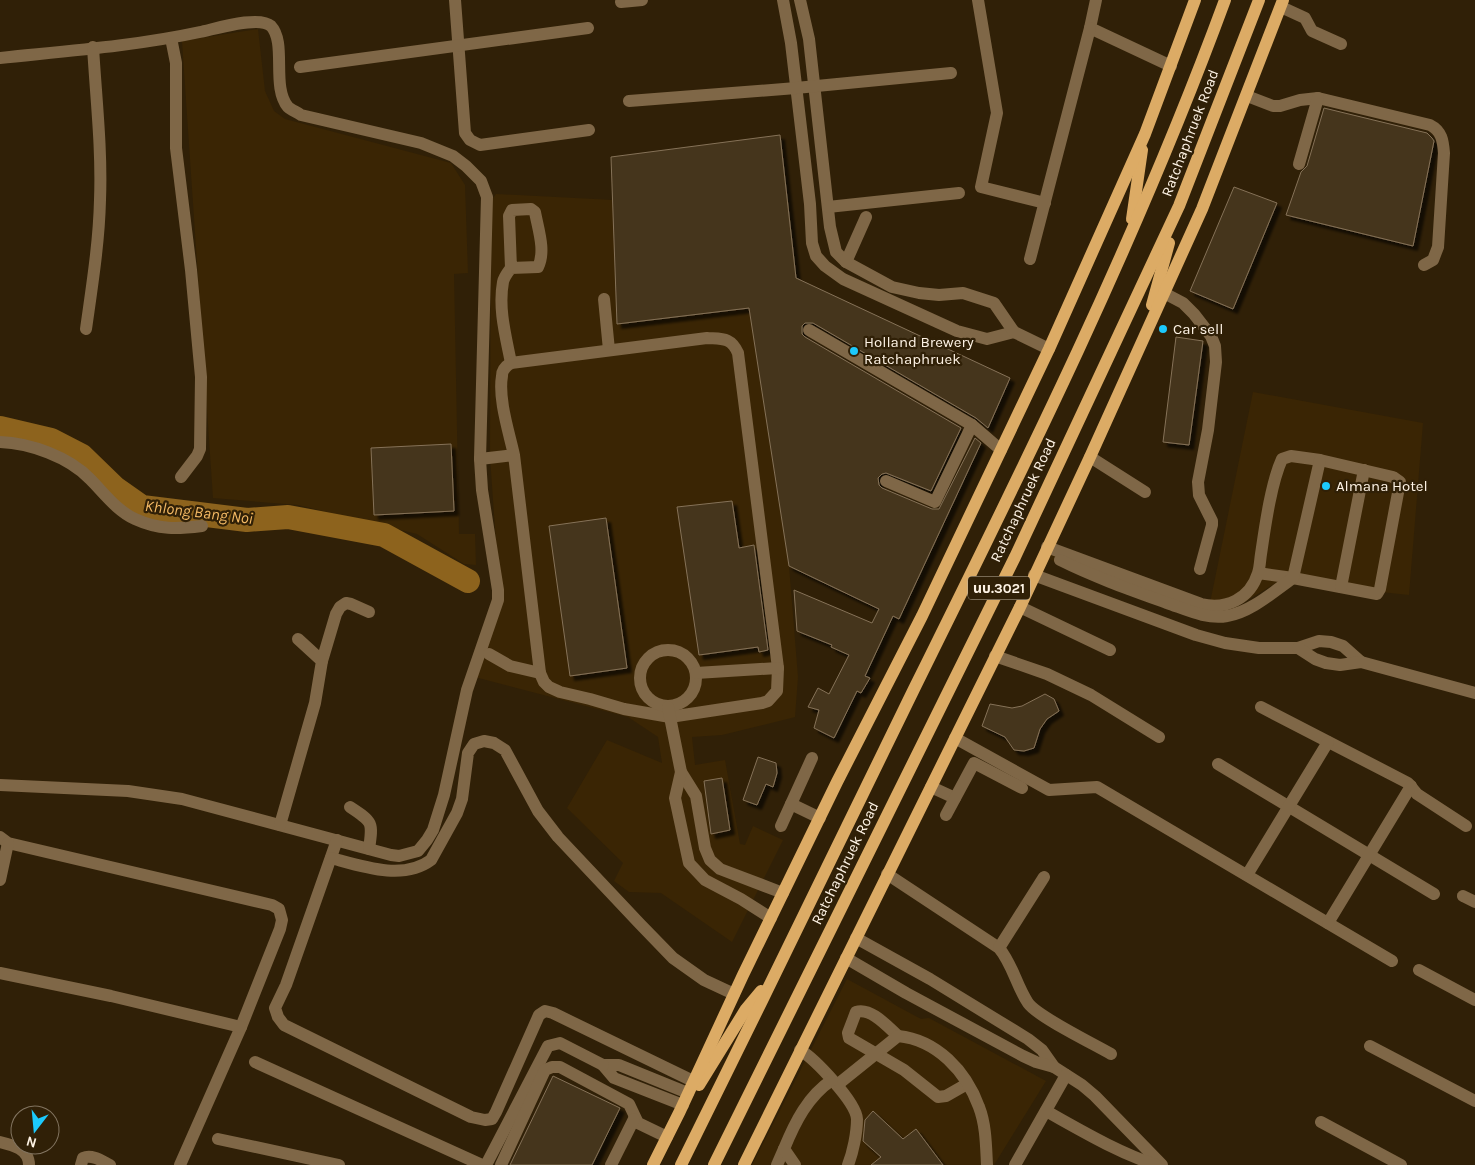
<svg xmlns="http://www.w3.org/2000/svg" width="1475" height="1165" font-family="Karla,'Noto Sans Thai',sans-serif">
<defs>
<filter id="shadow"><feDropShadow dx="4.5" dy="4.5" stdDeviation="1" flood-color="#0009"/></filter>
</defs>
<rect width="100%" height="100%" fill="#302007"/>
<g fill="#3a2504">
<path d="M258 29 265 91 274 111 285 119 451 163 465 185 468 273 454 274 459 534H475L476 565 464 564 417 534 298 505 213 498 182 41Z"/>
<path d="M496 194 613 200 617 324 749 308 789 566 798 677 795 717 722 735 692 737 695 765 725 760 740 844 745 845 753 826 783 840 732 942 661 893 629 892 614 881 623 863 567 808 607 740 662 763 658 737 628 717 471 676 500 599 490 457 491 201Z"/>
<path d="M1253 392 1423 423 1409 595 1279 581 1227 613 1111 583 1049 559 1055 548 1210 603Z"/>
<path d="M847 979 921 1019 929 1018 1046 1081 994 1165H752Z"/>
</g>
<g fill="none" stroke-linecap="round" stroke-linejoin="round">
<path stroke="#8d631d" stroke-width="24" d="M0 428 51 440 82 456 115 488 142 507 247 520 288 517 384 535 468 581"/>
</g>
<g fill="#45341b" stroke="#857258" filter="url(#shadow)">
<path d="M1324 108 1427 133 1432 138 1434 141 1413 246 1286 215 1301 172 1307 166Z"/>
<path d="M780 135 796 278 1010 378 988 428 976 418 813 323H805L802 326V334L805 337 961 428 931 491 886 473 882 474 878 478 879 485 882 488 932 509H939L975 438 981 443 899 619 893 616 865 676 870 678 861 693 857 691 834 738 814 728 819 710 808 707 818 688 829 694 849 655 831 647 832 645 797 631 794 590 872 623 879 609 789 566 749 308 617 324 611 157Z"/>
<path d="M1234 187 1277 203 1233 309 1190 291Z"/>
<path d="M1176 337 1203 341 1189 445 1163 442Z"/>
<path d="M451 444 454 511 374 515 371 448Z"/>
<path d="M732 501 739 548 754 545 768 650 759 652 758 647 699 655 677 507Z"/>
<path d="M606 518 627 668 570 676 549 526Z"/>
<path d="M1045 694 1054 699 1059 711 1047 719 1040 729 1034 748 1024 751 1014 750 1005 737 982 726 990 704 1012 708 1022 706Z"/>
<path d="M758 757 776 763 777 773 773 787 766 784 757 805 743 800Z"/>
<path d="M722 778 730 830 711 834 704 781Z"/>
<path d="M553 1076 620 1108 592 1165H510Z"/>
<path d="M873 1111 903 1139 916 1129 943 1165H871L881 1157 863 1141 865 1120Z"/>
</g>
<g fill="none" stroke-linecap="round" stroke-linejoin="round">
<g stroke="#7f6747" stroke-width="12">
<path d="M455 0 465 133 470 140 480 145 589 130"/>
<path d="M783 0 791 43 810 204 812 243 816 256 825 266 843 279 957 331 987 339 1014 332"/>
<path d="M800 0 809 39 830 227 836 252 846 262 892 287 919 293 939 295 963 293 994 303 1014 332 1049 349"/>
<path d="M978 0 997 113 981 187 1045 203"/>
<path d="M1096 0 1090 28 1171 66"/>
<path d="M621 2 642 0"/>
<path d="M1281 7 1305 18 1312 31 1341 44"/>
<path d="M171 38 176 63V148L191 270 201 377 200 449 197 456 181 477"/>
<path d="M0 58C67 51 135 46 200 32 215 29 259 15 271 26 287 43 271 87 288 107 291 110 297 112 301 115L421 143 453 156 466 166 481 181 487 197 480 459 482 490 498 590V600L467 690 444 795 433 830 427 840 418 851 399 856 391 855 182 799 128 791 0 785"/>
<path d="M300 67 588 28"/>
<path d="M1247 96 1273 106H1280L1300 100 1318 98 1430 125C1442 131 1443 141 1444 153L1438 247 1433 260 1424 265"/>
<path d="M629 101 796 88 951 73"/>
<path d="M1299 164 1318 98"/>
<path d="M828 207 959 193"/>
<path d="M1030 259 1090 28"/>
<path d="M846 262 866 217"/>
<path d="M1164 293 1183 303 1194 314 1211 336 1215 346 1216 362 1208 430 1198 482 1199 495 1212 521V525L1200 569"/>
<path d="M604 299 609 350"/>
<path d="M86 329C92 286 99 243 100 200 102 149 96 98 93 47"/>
<path d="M809 330 972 425 1001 450"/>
<path d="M511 363C506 337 498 309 503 282 504 277 508 272 511 268L538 267C546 251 538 229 535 212L531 209 512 210 509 216 511 268"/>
<path d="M0 442C30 443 69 457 90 479 104 493 117 511 135 519 159 530 177 529 202 526"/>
<path d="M1090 457 1145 492"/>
<path d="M480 459 514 455C509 432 498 399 502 376 502 370 506 366 511 363L707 338C722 339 731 337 738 353L778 668 777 691 768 701 762 703 670 717 624 709 590 699 560 692 549 687 544 682 540 673 514 455"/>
<path d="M886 481 935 502 972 425"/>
<path d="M1047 547 1201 604C1226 610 1250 599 1258 573 1260 567 1260 560 1261 554 1265 527 1271 483 1282 459L1291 456 1320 460 1393 477 1400 482 1380 589 1377 594 1293 578 1258 573"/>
<path d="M1060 560C1094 577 1131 590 1167 603 1185 609 1207 620 1227 616 1251 612 1273 592 1293 578L1320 460"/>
<path d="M1034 575 1196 635 1225 643 1259 648H1298L1319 641 1331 642 1343 646 1361 662"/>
<path d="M1341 587 1364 470"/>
<path d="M1020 607 1110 650"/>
<path d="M1298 648 1315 659 1326 663 1340 665 1361 662 1475 693"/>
<circle cx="668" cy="678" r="28"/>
<path d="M489 654 510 666 540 673"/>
<path d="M995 656 1047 674 1091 695 1159 737"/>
<path d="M322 661 336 614 340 607 346 603 351 604 369 612"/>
<path d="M696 673 778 668"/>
<path d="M668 707 681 772 696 796 705 848 710 860 720 869 783 893"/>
<path d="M1261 707 1408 783 1417 794 1466 826"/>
<path d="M955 738 1049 790 1097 787 1392 961"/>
<path d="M1218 764 1434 894"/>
<path d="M681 772 675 798 689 863 705 880 741 899 771 918"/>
<path d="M931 787 955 798"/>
<path d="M791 804 820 818"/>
<path d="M350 807C373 822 373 822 369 849"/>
<path d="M946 815 974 763 1022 788"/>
<path d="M280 825 315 703 322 661 298 639"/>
<path d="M781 826 812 758"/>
<path d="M0 837 8 843 272 905 279 909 282 920 280 929 241 1027 180 1165"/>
<path d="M337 840 286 985 275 1008 278 1017 284 1025 471 1117 485 1120 492 1119 496 1112 539 1015 545 1011 553 1013 693 1081"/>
<path d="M331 858C361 866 403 881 431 860L457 813 462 799 468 753 474 744 484 741 494 743 505 750 538 811 558 837 640 924 673 958 704 980 734 994"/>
<path d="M887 874 999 948C1013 965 1016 985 1028 1003 1038 1017 1092 1043 1111 1054"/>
<path d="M1247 875 1328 742"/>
<path d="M0 880 8 843"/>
<path d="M1463 896 1475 902"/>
<path d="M1328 923 1411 786"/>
<path d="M856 938 930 979 1028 1039 1042 1050 1054 1067"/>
<path d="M999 948 1044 877"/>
<path d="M846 958 906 993 1023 1056 1036 1062 1054 1067 1082 1085 1095 1096 1162 1165"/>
<path d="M1419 970 1475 1000"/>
<path d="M0 973 111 996 241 1027"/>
<path d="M898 1036C888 1027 871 1007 856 1012L848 1033 849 1038 904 1070 938 1097 946 1096 967 1084"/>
<path d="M1370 1046 1475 1101"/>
<path d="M800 1050C815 1059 856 1102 857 1119 857 1133 853 1152 848 1165"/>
<path d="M255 1062 482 1165"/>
<path d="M837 1085 898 1036C937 1040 966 1071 979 1107 986 1125 986 1146 987 1165"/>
<path d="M683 1105 614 1078 603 1065H619L688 1093"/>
<path d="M1046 1111C1082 1131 1117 1152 1156 1165"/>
<path d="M1321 1122 1401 1165"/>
<path d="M218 1139 339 1165"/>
<path d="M0 1142C13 1145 29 1149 29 1165"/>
<path d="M81 1165 83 1158C92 1154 102 1161 110 1165"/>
<path d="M486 1165 548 1046 560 1043 603 1065"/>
<path d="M501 1165 545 1070 552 1067H560L629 1104 638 1123 667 1137"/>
<path d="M611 1165 634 1119"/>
<path d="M777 1165 784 1149"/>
<path d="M795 1165 784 1149C795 1122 808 1096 832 1080"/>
<path d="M1015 1165 1066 1075"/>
</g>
<g stroke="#dcab65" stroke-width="12">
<path d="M1132 219 1142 150"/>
<path d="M1152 305 1169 243"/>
<path d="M699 1085 746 1009 761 991"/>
<path d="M653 1165 680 1111 743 975 837 782 922 616 1049 349 1145 134 1195 0"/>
<path d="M681 1165C760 1007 836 847 914 689 1026 463 1138 237 1225 0"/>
<path d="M714 1165 1015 557 1179 206 1259 0"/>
<path d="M744 1165 1020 607 1090 457 1202 209 1283 0"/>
</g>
</g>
<g fill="#1cc9fc" stroke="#302007" stroke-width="2">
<circle cx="1163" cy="329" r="5"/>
<circle cx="854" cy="351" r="5"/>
<circle cx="1326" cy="486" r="5"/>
</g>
<g text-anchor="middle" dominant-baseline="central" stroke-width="4.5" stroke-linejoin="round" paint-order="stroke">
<rect fill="#302007" stroke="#c0b4a2" stroke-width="1" x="968" y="576.5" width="62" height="23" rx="4"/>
<g font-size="14" font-weight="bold" fill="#fef3e5">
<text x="999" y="588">นบ.3021</text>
</g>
<g font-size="15" fill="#fef3e5" stroke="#302007">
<text transform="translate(1190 133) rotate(-69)">Ratchaphruek Road</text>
<text transform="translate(1023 500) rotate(-65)">Ratchaphruek Road</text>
<text transform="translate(845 863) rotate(-64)">Ratchaphruek Road</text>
</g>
<g font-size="15" fill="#fef3e5" stroke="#302007" text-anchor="start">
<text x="1173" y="329">Car sell</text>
<text x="864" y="342">Holland Brewery<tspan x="864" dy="17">Ratchaphruek</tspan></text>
<text x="1336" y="486">Almana Hotel</text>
</g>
<g font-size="16" font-style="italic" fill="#f5ba65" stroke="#302007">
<text transform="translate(199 512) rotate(7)">Khlong Bang Noi</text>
</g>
</g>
<g transform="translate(35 1130) rotate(196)"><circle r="24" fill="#302007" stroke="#827460"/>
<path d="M0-4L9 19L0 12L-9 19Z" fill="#1cc9fc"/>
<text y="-8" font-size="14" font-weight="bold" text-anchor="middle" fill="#fef3e5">N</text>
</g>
</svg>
